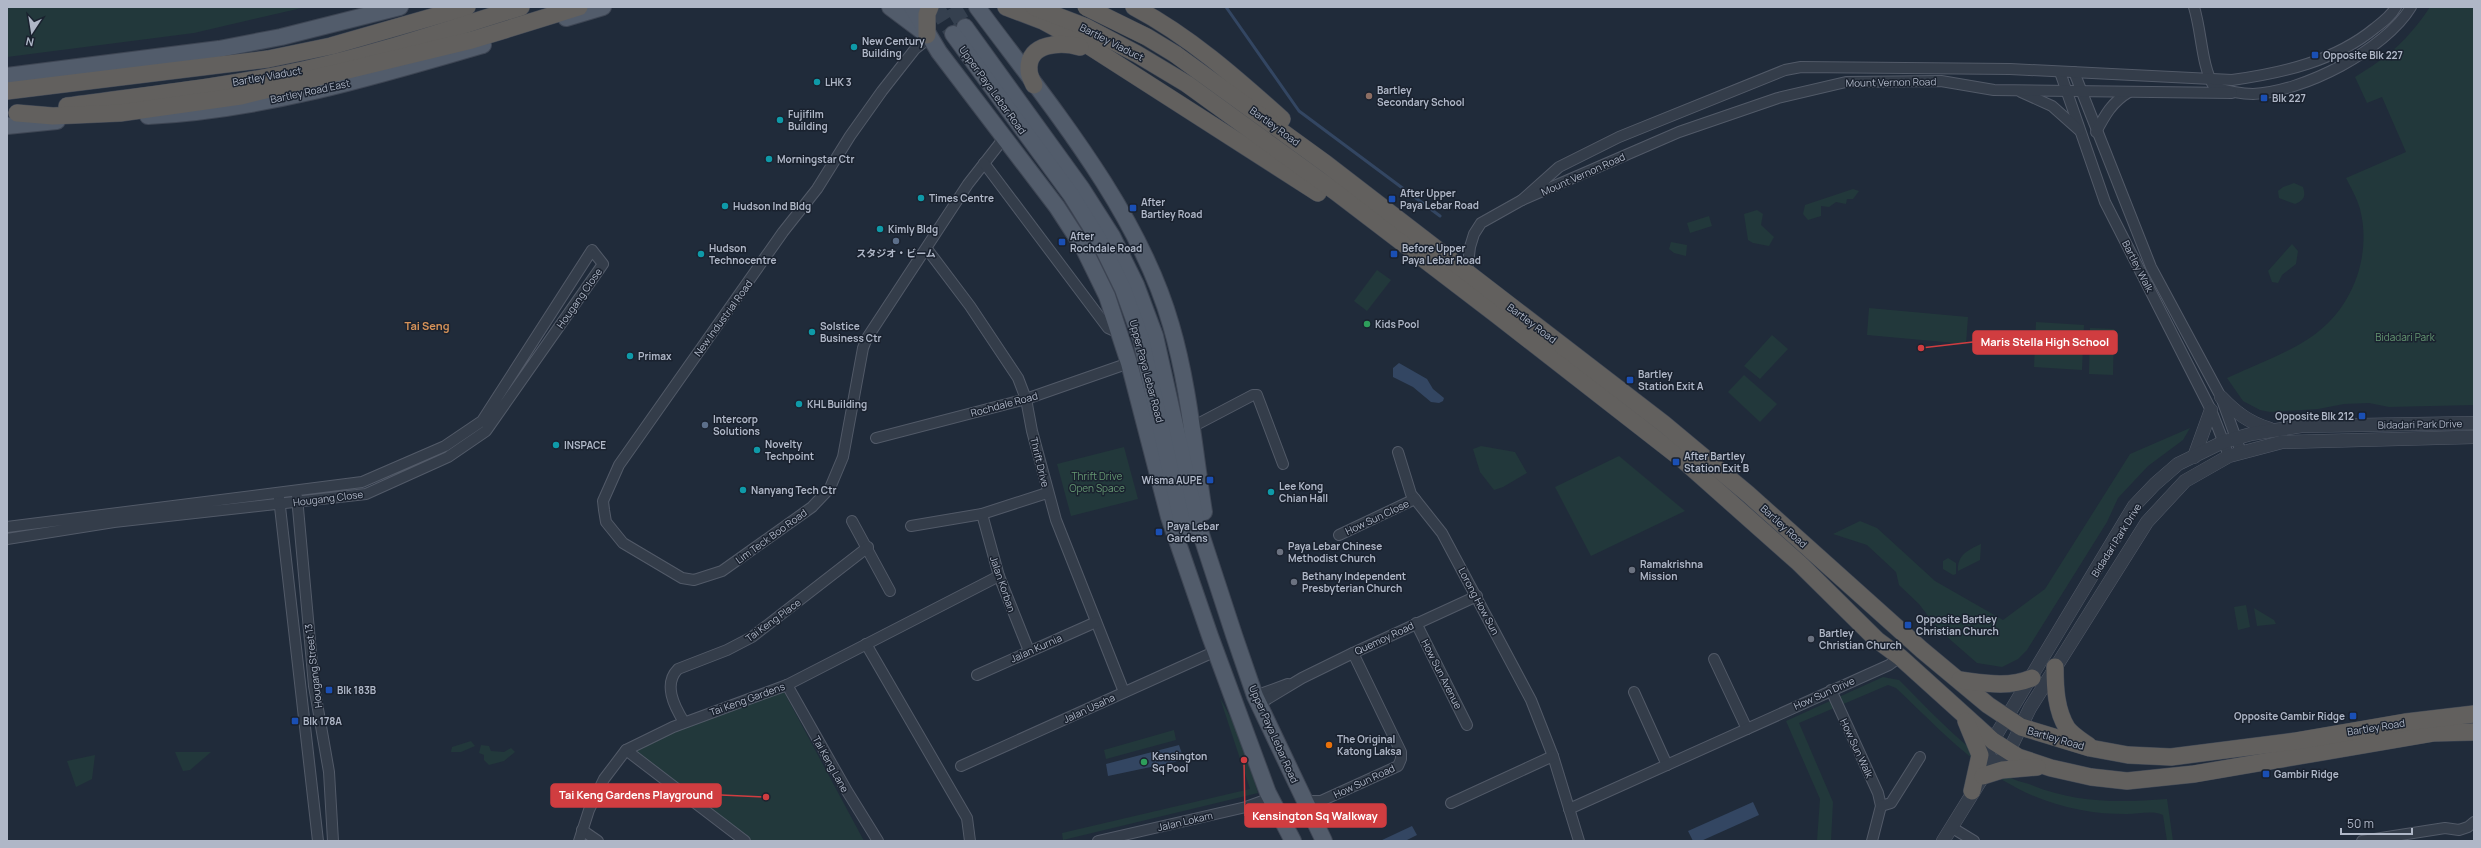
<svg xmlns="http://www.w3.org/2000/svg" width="2481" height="848" font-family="Manrope,'Noto Sans JP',sans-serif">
<rect width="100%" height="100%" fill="#202b3a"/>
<g fill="#22383b">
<path d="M7 7H306L194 33 7 57Z"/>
<path d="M2430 7H2474V405L2389 407 2369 403 2344 404 2318 409 2270 412 2260 410 2243 401 2227 378C2256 364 2289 353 2314 335 2353 307 2372 255 2360 209 2357 198 2351 188 2346 178L2406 152 2382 97 2367 103 2355 77C2388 57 2408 40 2430 7Z"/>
<path d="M2294 183 2303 187C2306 197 2304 200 2295 204L2279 198 2278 191 2283 187Z"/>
<path d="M1853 189 1859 191 1853 199H1847L1846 204 1836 202 1829 207 1821 206V216L1808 220 1803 214 1805 205Z"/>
<path d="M1757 210 1763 214 1761 225 1774 237 1769 246 1753 243 1748 240 1744 214Z"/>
<path d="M1709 216 1712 226 1690 233 1687 223Z"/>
<path d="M1671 242 1687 245 1686 256 1674 253 1669 249Z"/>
<path d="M2292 244 2298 251 2296 264 2282 275 2278 283 2272 282 2268 271Z"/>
<path d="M1377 270 1391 280 1367 311 1354 301Z"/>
<path d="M1869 308 1968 317 1966 344 1867 335Z"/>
<path d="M2036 322 2084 325 2082 370 2034 367Z"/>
<path d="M2090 328 2114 329 2113 375 2089 374Z"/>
<path d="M1772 335 1788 349 1760 379 1744 366Z"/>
<path d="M1744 375 1777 404 1760 422 1728 392Z"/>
<path d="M2190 428 2183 440 2148 466 2118 498 2107 522 2027 650 2018 659 2002 667 1977 663 1938 629 1919 604 1899 585 1896 572 1867 545 1833 534 1860 521 1877 528 1935 581 2003 620 2045 589 2130 454Z"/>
<path d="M1481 446 1515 452 1527 473 1503 487 1494 490 1480 472 1473 449Z"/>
<path d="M1124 447 1138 499 1071 516 1057 464Z"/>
<path d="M1619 456 1685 511 1591 556 1555 487Z"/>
<path d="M1981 544 1980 560 1958 571C1957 555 1968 550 1981 544Z"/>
<path d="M1948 558 1956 563V574L1953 575 1943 569V561Z"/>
<path d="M2246 605 2250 627 2238 630 2234 607Z"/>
<path d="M2254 608 2274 620 2276 624 2257 626Z"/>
<path d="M1883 677 1899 680C1933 714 1967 751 2009 777 2014 780 2022 782 2029 784 2074 803 2118 803 2167 799L2173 841H2167L2163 815C2152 810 2139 814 2127 814 2112 814 2096 813 2081 810 2000 796 1953 742 1896 688L1888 685 1799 723 1833 802 1831 841H1817L1820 799 1786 721Z"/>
<path d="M784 692 864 841H751L634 753C680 724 733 710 784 692Z"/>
<path d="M1220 698 1238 731 1258 793 1063 840 1062 833 1250 789Z"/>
<path d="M1174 730 1176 740 1106 759 1104 750Z"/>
<path d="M471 741 475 746 461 752H451L452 747Z"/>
<path d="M481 745 489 746 491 751 504 752 511 748 515 752 504 761 489 765 484 760V755L479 753Z"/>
<path d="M175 752H211L190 770 183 771Z"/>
<path d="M95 755 92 779 76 787 67 761Z"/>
</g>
<g fill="#334662">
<path d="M1399 363 1427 379 1433 389 1444 398 1443 401 1439 403 1431 402 1413 387 1393 377V368Z"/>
<path d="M1179 745 1184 760 1108 776 1106 764Z"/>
<path d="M1753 802 1759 815 1701 841H1693L1688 831Z"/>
<path d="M1412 826 1417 835 1405 841H1380Z"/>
</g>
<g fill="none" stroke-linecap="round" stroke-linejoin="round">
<path stroke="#334662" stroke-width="3" d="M1226 7 1299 111 1440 216"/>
<g stroke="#35404f" stroke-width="16" stroke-dasharray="16 8" stroke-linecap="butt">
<path d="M936 7 953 34"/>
<path d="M953 7 965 27"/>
</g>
<g stroke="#525a68" stroke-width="12">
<g id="minor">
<path d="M2194 7C2202 33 2201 64 2214 87 2227 91 2239 94 2253 94 2303 92 2385 50 2411 7"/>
<path d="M929 38 915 49 882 91 850 136 817 189 783 232 619 465 603 501 604 510 606 522 623 543 682 578 694 580 722 571 812 507 830 488 843 457 863 348 867 338 968 184 1004 138"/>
<path d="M2060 72 2105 202 2211 410 2229 456"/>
<path d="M2074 72 2151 267 2221 397 2241 452"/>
<path d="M2021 92 2052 106 2079 130"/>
<path d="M2096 132C2105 115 2112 102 2129 92"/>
<path d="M984 163 1108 328 1119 333"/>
<path d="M1522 200 1559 167 1619 137 1785 70 1801 67 2010 69 2232 80C2283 73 2335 61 2375 28 2383 22 2391 16 2396 7"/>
<path d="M927 249 970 306 1018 378 1026 399 1032 431 1056 520 1124 692"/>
<path d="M1467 273 1470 247 1474 234 1481 223 1522 200 1679 132 1778 98 1846 82 1941 81 1994 90 2232 93"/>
<path d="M1192 427 1253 395H1257L1283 464"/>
<path d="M876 438 1026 399 1129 363"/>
<path d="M1398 452 1411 494 1442 533 1531 700 1553 756 1579 841"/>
<path d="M297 497 314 686 329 772 333 841"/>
<path d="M279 498 318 841"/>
<path d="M982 514 999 576 1029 651"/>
<path d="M852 521 890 591"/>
<path d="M911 526 982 514 1047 493"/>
<path d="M7 527 362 482 445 446 482 421 592 250 603 264 486 431 448 457 366 494 114 522 7 539"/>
<path d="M1339 535 1415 499"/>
<path d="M1416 623 1467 725"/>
<path d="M866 644 967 818 970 841"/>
<path d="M1714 659 1747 729"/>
<path d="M977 675 1096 622"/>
<path d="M787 685 847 791 878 841"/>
<path d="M1831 690 1878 793 1881 806 1872 841"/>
<path d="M1634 692 1667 765"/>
<path d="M1255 696 1288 684"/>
<path d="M1259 704 1302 678 1353 653 1477 596"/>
<path d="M684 722C674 706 663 684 678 669L727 650 752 637 868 547"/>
<path d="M626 750 745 841"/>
<path d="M961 766 1216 651"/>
<path d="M1303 801H1321L1398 766 1401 759V752L1353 653"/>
<path d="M1451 803 1553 756"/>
<path d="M1881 806 1891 803 1920 757"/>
<path d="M1569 809 1889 665 1900 657"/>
<path d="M1951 827 1974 841"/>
<path d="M582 830 598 841"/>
<path d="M579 841 589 810 604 779 626 750 673 727 787 685 999 576"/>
<path d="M1098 841 1246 807 1271 798"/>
<path d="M2362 841 2445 828 2459 830 2468 827 2474 822"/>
</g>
</g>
<g stroke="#525a68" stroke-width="14">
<g id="tertiary">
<path d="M2221 397C2236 413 2250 423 2270 429"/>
<path d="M2194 457 2211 410"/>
<path d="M1992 762 1987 750 2134 506 2155 484 2178 464 2223 442 2251 434 2301 426 2474 423"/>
<path d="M1943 841 1992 762 2002 760 2009 751 2030 708 2147 522 2185 481 2229 456 2282 442 2474 437"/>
</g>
</g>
<g stroke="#3e4654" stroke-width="18">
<g id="primary">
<path d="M890 7 922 31"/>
<path d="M912 7 939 52 1057 207 1083 247 1107 296 1129 363 1169 517 1210 636 1268 793 1293 841"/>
<path d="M977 7C1048 103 1138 209 1171 325 1189 386 1194 450 1204 512"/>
<path d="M566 18 603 7"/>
<path d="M965 27 1082 189 1112 236 1136 285 1155 336 1196 519 1234 635 1255 696 1324 841"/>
<path d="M953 34 1071 195 1099 240 1123 289 1141 339 1184 531"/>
<path d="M7 76 219 49 281 37 400 7"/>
<path d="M148 116C263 110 374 77 483 45"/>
<path d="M7 126 57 121"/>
</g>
</g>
<g stroke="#3f4755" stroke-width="18">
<g id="trunk">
<path d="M1006 7 1043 21 1089 46 1318 193"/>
<path d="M1034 7 1086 27 1137 54 1187 84 1336 192 1497 315 1683 460 1799 563 1877 640 1900 657 1993 741 2018 757 2051 768 2091 777 2127 781 2194 774 2433 733 2474 732"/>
<path d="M1134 7C1189 36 1235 77 1282 119"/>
<path d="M927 35V14L930 7"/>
<path d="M1175 54 1325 163 1664 424 1748 494 1922 650 1988 705 2021 727 2090 748 2128 755 2171 757 2296 741 2406 722 2474 714"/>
<path d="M1034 85C1032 81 1029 75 1029 70 1027 42 1062 42 1080 47"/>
<path d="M7 91 268 59 331 46 467 7"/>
<path d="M67 106C145 95 225 87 303 70 377 54 449 29 521 7"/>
<path d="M17 113 53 116 120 113 241 96 472 40 579 7"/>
<path d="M2055 667C2055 688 2056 710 2067 728 2072 735 2082 741 2089 746"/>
<path d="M1960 680C1984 683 2008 688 2032 678"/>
<path d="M1966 721 1980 755 1972 791"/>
<path d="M1983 776 2002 770 2037 767"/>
</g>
</g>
<use href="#minor" stroke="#343d4a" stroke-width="10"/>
<use href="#tertiary" stroke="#343d4a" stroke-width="13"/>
<use href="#primary" stroke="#525c6b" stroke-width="16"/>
<use href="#trunk" stroke="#62605e" stroke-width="17"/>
<g stroke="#3f4755" stroke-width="18" stroke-linecap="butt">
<path id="trunk-bridge" d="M1086 7 1147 37 1175 54"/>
</g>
<use href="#trunk-bridge" stroke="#62605e" stroke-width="17"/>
</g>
<g fill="#0f9aa8" stroke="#1a222f" stroke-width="1.5">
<circle cx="854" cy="47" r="4"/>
<circle cx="817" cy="82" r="4"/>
<circle cx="780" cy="120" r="4"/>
<circle cx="769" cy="159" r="4"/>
<circle cx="921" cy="198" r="4"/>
<circle cx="725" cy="206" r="4"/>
<circle cx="880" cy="229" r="4"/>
<circle cx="701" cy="254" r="4"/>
<circle cx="812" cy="332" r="4"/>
<circle cx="630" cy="356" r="4"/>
<circle cx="799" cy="404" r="4"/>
<circle cx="556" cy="445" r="4"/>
<circle cx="757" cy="450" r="4"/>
<circle cx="743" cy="490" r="4"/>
<circle cx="1271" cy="492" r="4"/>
</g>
<g fill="#1a4fb4" stroke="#1a222f" stroke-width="1.5">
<rect x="2311" y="51" width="8" height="8" rx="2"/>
<rect x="2260" y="94" width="8" height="8" rx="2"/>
<rect x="1388" y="195" width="8" height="8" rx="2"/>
<rect x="1129" y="204" width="8" height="8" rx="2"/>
<rect x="1058" y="238" width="8" height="8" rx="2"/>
<rect x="1390" y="250" width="8" height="8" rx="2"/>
<rect x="1626" y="376" width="8" height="8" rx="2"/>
<rect x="2358" y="412" width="8" height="8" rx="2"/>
<rect x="1672" y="458" width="8" height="8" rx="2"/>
<rect x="1206" y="476" width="8" height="8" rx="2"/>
<rect x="1155" y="528" width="8" height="8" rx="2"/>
<rect x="1904" y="621" width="8" height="8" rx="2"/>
<rect x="325" y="686" width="8" height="8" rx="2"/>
<rect x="2349" y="712" width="8" height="8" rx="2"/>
<rect x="291" y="717" width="8" height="8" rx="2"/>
<rect x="2262" y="770" width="8" height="8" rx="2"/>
</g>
<circle fill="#8d6e63" stroke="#1a222f" stroke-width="1.5" cx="1369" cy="96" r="4"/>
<g fill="#5c6f8a" stroke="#1a222f" stroke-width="1.5">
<circle cx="896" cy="241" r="4"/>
<circle cx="705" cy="425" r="4"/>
</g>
<g fill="#2e9e5b" stroke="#1a222f" stroke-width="1.5">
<circle cx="1367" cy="324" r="4"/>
<circle cx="1144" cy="762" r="4"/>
</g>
<g fill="#6b7280" stroke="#1a222f" stroke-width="1.5">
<circle cx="1280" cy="552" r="4"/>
<circle cx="1632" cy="570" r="4"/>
<circle cx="1294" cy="582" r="4"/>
<circle cx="1811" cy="639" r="4"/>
</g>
<circle fill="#e8710a" stroke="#1a222f" stroke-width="1.5" cx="1329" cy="745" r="4"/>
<g text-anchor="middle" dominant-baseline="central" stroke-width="3" stroke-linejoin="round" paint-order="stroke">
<g font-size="10" font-weight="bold" fill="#afb7c7" stroke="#1a222f" text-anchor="start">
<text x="862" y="41">New Century<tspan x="862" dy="12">Building</tspan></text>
<text x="2323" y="55">Opposite Blk 227</text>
<text x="825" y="82">LHK 3</text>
<text x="1377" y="90">Bartley<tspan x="1377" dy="12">Secondary School</tspan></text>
<text x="2272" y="98">Blk 227</text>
<text x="788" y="114">Fujifilm<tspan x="788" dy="12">Building</tspan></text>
<text x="777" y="159">Morningstar Ctr</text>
<text x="1400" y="193">After Upper<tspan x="1400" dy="12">Paya Lebar Road</tspan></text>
<text x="929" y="198">Times Centre</text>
<text x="1141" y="202">After<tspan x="1141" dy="12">Bartley Road</tspan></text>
<text x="733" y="206">Hudson Ind Bldg</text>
<text x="888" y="229">Kimly Bldg</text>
<text x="1070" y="236">After<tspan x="1070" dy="12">Rochdale Road</tspan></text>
<text x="709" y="248">Hudson<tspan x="709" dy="12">Technocentre</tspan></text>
<text x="1402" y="248">Before Upper<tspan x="1402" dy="12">Paya Lebar Road</tspan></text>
<text x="896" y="253" text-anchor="middle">スタジオ・ビーム</text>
<text x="1375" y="324">Kids Pool</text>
<text x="820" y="326">Solstice<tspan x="820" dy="12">Business Ctr</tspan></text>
<text x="638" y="356">Primax</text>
<text x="1638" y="374">Bartley<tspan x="1638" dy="12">Station Exit A</tspan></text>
<text x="807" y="404">KHL Building</text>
<text x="2354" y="416" text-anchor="end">Opposite Blk 212</text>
<text x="713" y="419">Intercorp<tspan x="713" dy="12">Solutions</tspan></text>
<text x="765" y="444">Novelty<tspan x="765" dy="12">Techpoint</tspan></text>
<text x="564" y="445">INSPACE</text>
<text x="1684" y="456">After Bartley<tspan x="1684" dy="12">Station Exit B</tspan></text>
<text x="1202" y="480" text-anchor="end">Wisma AUPE</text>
<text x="1279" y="486">Lee Kong<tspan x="1279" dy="12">Chian Hall</tspan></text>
<text x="751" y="490">Nanyang Tech Ctr</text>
<text x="1167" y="526">Paya Lebar<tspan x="1167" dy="12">Gardens</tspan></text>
<text x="1288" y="546">Paya Lebar Chinese<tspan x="1288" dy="12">Methodist Church</tspan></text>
<text x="1640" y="564">Ramakrishna<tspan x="1640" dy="12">Mission</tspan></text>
<text x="1302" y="576">Bethany Independent<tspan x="1302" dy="12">Presbyterian Church</tspan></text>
<text x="1916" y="619">Opposite Bartley<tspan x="1916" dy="12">Christian Church</tspan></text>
<text x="1819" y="633">Bartley<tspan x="1819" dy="12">Christian Church</tspan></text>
<text x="337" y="690">Blk 183B</text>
<text x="2345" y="716" text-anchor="end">Opposite Gambir Ridge</text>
<text x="303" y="721">Blk 178A</text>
<text x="1337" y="739">The Original<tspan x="1337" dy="12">Katong Laksa</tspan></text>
<text x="1152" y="756">Kensington<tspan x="1152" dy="12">Sq Pool</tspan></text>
<text x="2274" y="774">Gambir Ridge</text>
</g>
<g font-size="10" fill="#afb7c7" stroke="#1a222f">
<text transform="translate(1112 42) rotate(27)">Bartley Viaduct</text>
<text transform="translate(267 76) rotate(-10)">Bartley Viaduct</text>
<text transform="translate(1891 82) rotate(-1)">Mount Vernon Road</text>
<text transform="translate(993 90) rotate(54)">Upper Paya Lebar Road</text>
<text transform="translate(310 91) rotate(-12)">Bartley Road East</text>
<text transform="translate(1275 126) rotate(36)">Bartley Road</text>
<text transform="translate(1583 174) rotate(-24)">Mount Vernon Road</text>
<text transform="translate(2138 266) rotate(63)">Bartley Walk</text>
<text transform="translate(579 298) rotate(-55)">Hougang Close</text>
<text transform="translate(723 318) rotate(-54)">New Industrial Road</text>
<text transform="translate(1532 323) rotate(37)">Bartley Road</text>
<text transform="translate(1147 371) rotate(75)">Upper Paya Lebar Road</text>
<text transform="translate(1004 404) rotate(-15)">Rochdale Road</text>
<text transform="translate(2420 424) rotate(-1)">Bidadari Park Drive</text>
<text transform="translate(1040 462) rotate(76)">Thrift Drive</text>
<text transform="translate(328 498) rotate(-7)">Hougang Close</text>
<text transform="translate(1377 517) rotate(-25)">How Sun Close</text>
<text transform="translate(1784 526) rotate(42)">Bartley Road</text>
<text transform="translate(771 536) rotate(-36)">Lim Teck Boo Road</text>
<text transform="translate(2116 540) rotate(-58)">Bidadari Park Drive</text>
<text transform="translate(1003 584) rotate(71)">Jalan Korban</text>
<text transform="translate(1479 601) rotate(62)">Lorong How Sun</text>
<text transform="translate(773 620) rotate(-36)">Tai Keng Place</text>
<text transform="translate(1384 638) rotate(-25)">Quemoy Road</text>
<text transform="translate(1036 648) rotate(-24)">Jalan Kurnia</text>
<text transform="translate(313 666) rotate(-97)">Hougang Street 13</text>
<text transform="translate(1442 674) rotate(63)">How Sun Avenue</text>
<text transform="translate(1824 693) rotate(-24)">How Sun Drive</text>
<text transform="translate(747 699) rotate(-20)">Tai Keng Gardens</text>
<text transform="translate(1089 708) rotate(-25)">Jalan Usaha</text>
<text transform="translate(2376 727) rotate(-9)">Bartley Road</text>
<text transform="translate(1274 734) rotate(66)">Upper Paya Lebar Road</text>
<text transform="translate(2056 738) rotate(16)">Bartley Road</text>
<text transform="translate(1857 748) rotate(65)">How Sun Walk</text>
<text transform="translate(831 764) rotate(61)">Tai Keng Lane</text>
<text transform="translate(1364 781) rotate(-25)">How Sun Road</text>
<text transform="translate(1185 821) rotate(-13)">Jalan Lokam</text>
</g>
<g font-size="10" fill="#659872" stroke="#1a222f">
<text x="2405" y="337">Bidadari Park</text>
<text x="1097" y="476">Thrift Drive<tspan x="1097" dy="12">Open Space</tspan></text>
</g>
<g font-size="11" font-weight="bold" fill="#d79359" stroke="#1a222f">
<text x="427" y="325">Tai Seng</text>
</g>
</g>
<path fill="none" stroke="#d03d40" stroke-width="1.5" d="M1921 348L1973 342M766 797L721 795M1244 760L1245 816"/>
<g fill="#d03d40" stroke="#1a222f" stroke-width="1.5">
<circle cx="1921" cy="348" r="4"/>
<circle cx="766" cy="797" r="4"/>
<circle cx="1244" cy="760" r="4"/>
</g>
<g fill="#d03d40" stroke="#d03d40" stroke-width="1.5">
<rect x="1973" y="331" width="144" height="23" rx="4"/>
<rect x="551" y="784" width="170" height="23" rx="4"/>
<rect x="1245" y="804" width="141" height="23" rx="4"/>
</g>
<g font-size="11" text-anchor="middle" font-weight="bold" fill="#fff">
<text x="2045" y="346">Maris Stella High School</text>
<text x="636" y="799">Tai Keng Gardens Playground</text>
<text x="1315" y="820">Kensington Sq Walkway</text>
</g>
<rect width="2481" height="848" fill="none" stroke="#afb7c7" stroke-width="16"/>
<g transform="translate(32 32) rotate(192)" stroke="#1a222f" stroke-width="3" paint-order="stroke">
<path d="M0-3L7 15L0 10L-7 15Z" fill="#afb7c7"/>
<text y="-6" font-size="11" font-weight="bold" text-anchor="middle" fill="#afb7c7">N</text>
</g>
<path d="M2341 828v6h71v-6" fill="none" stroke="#afb7c7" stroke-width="2"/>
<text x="2347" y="828" font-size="12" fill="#afb7c7" stroke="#1a222f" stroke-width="3" paint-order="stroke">50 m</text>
</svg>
